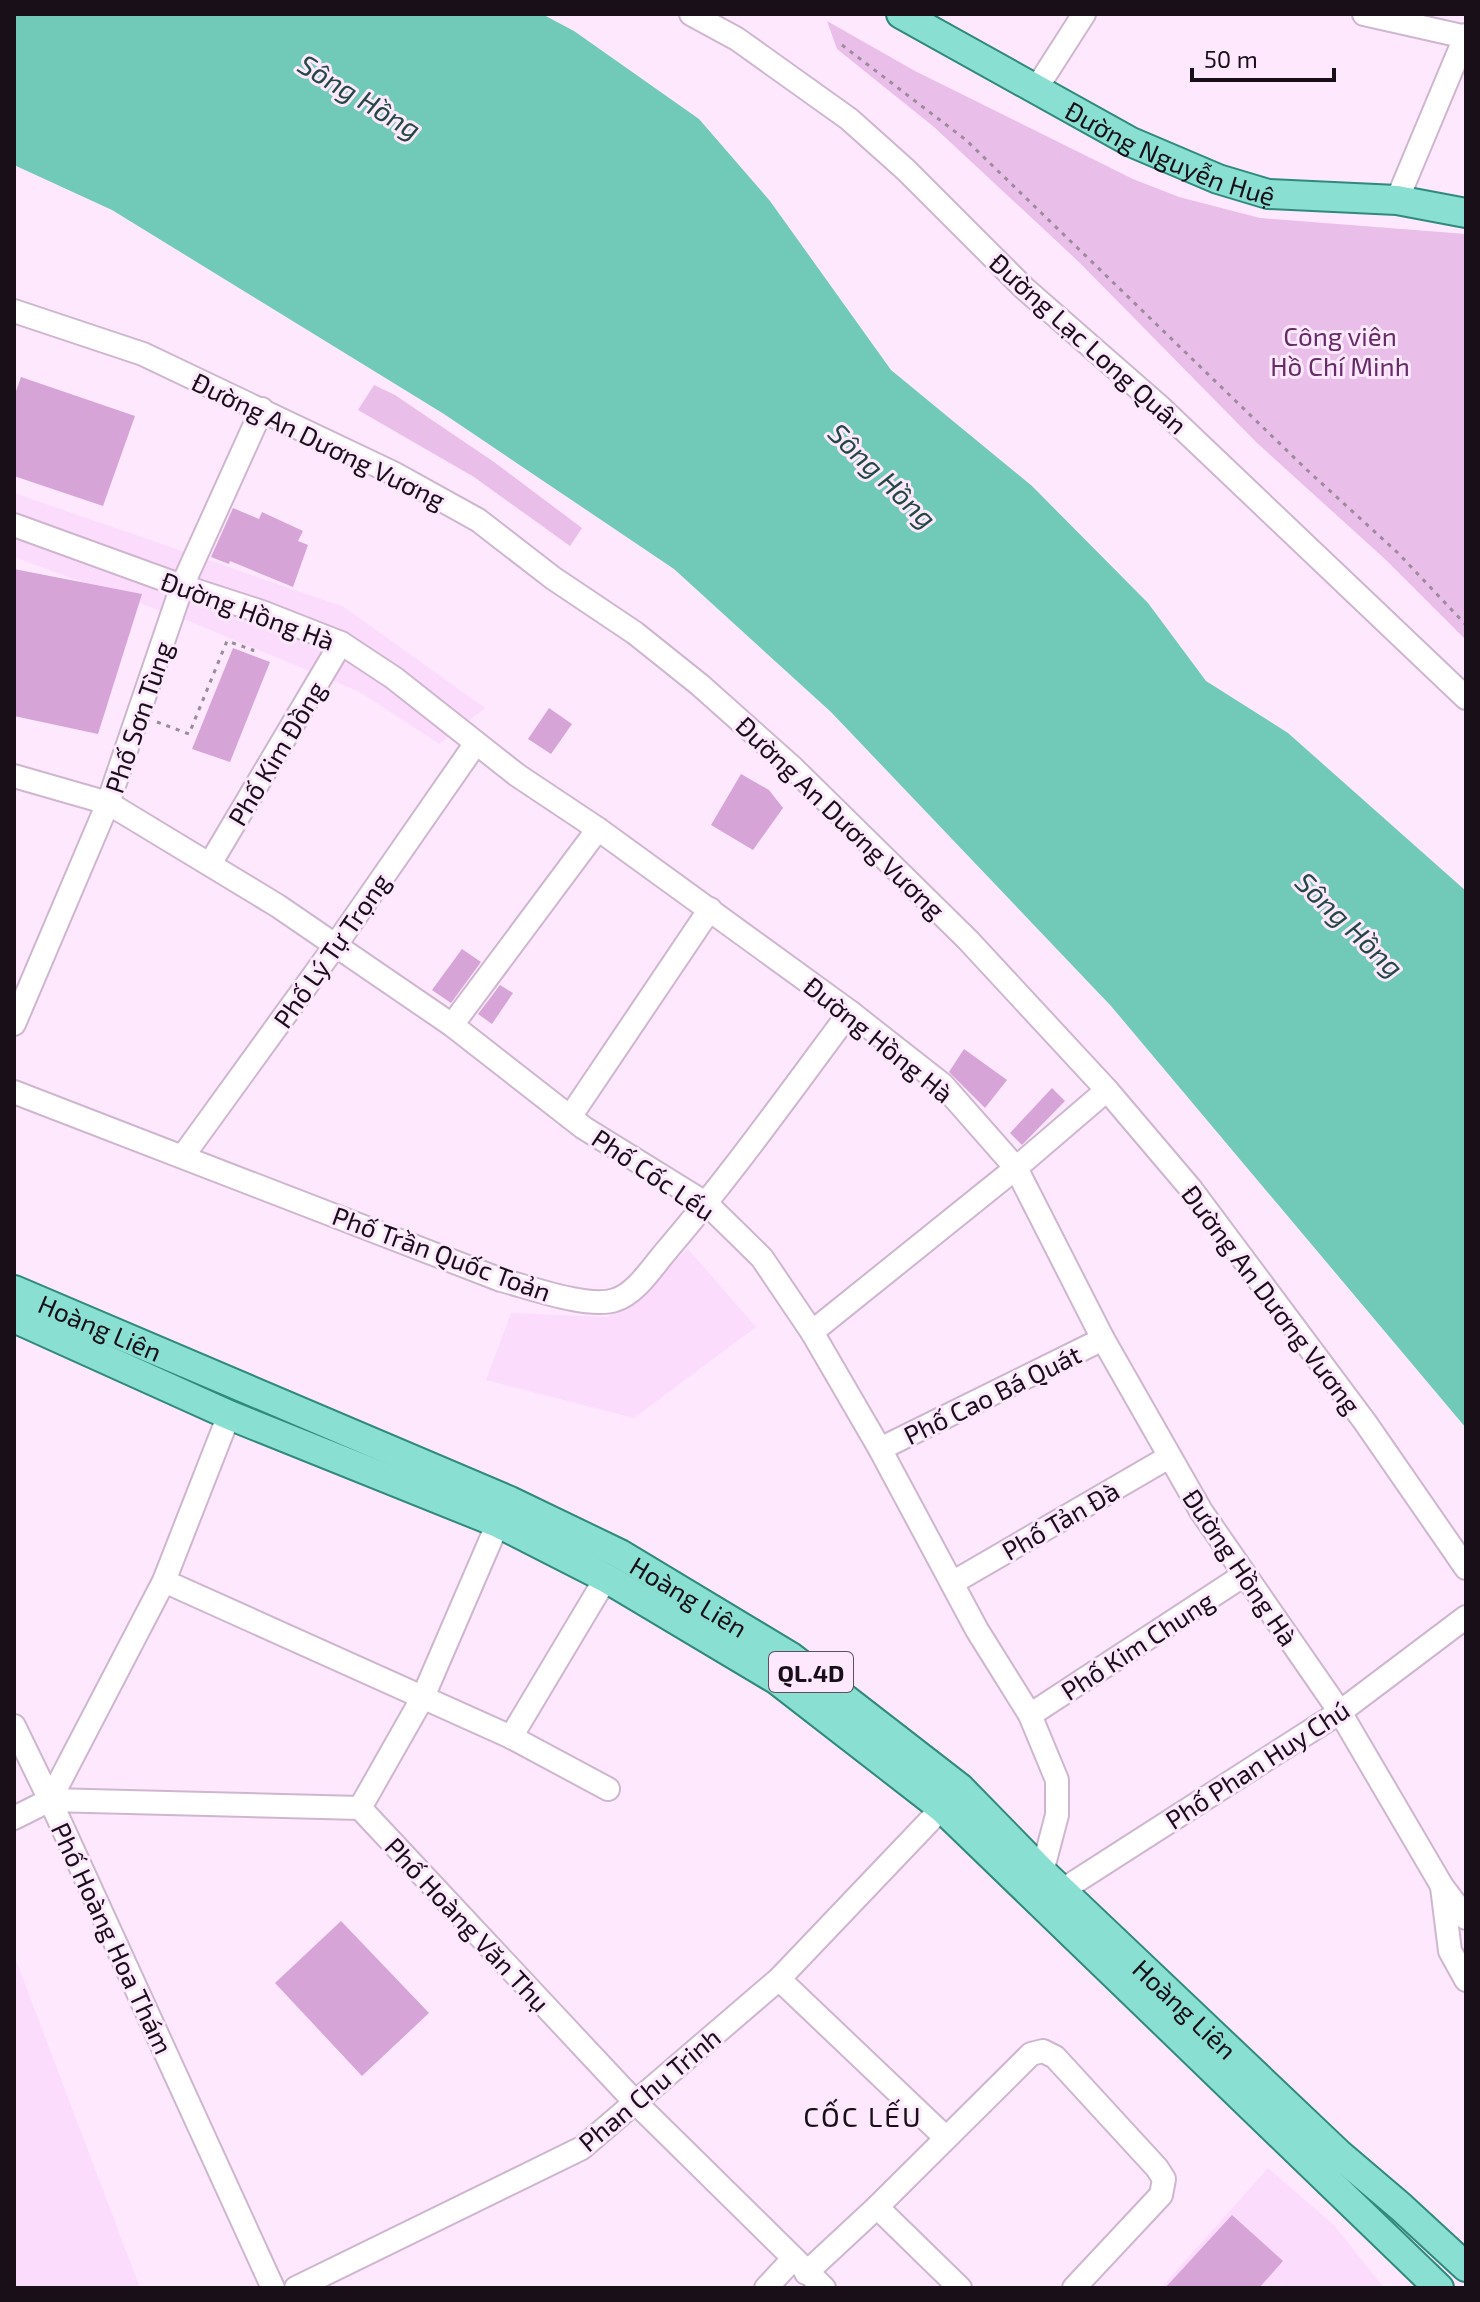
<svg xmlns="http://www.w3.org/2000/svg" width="1480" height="2302" font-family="'Exo 2',sans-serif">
<rect width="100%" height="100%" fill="#fde8fd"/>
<g fill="#fcdcfc">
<path d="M14 493 344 607 485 708 439 744 360 692 191 622 14 557Z"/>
<path d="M688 1249 756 1327 634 1418 486 1380 511 1313 608 1317Z"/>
<path d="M14 1955 140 2288H14Z"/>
<path d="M1268 2168 1334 2225 1384 2288H1279L1284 2282 1278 2288H1161Z"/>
</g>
<g fill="#e9bee9">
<path d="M827 21 915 71 1133 179 1179 197 1260 218 1466 234V640L1386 560 1256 442 1079 262 934 127 837 49Z"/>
<path d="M374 385 395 395 494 462 582 528 570 546 474 477 358 410Z"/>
</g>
<path fill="#71c9b7" d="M14 14H542L574 31 699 119 770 201 891 370 1032 486 1148 603 1206 681 1288 733 1466 891V1428L1111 1006 831 712 674 569 444 414 112 210 14 165Z"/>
<g fill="#d6a4d7">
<path d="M21 377 135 416 103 506 14 476V397Z"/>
<path d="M233 508 259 519 262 512 303 531 298 541 308 545 293 587 230 561 229 564 211 557Z"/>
<path d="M14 569 142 594 98 734 14 716Z"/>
<path d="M233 648 270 662 230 762 192 749Z"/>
<path d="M549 708 572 724 551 754 528 739Z"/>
<path d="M741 774 769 790 783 808 753 850 711 825Z"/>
<path d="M462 949 481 962 451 1003 432 990Z"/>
<path d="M500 985 513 993 492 1024 478 1014Z"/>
<path d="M964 1049 1007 1080 985 1108 949 1072Z"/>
<path d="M1052 1088 1065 1101 1022 1145 1010 1133Z"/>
<path d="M341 1921 429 2013 362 2076 275 1983Z"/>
<path d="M1232 2215 1283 2261 1259 2288H1165Z"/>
</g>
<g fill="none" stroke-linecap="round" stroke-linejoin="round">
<g stroke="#cfb6cf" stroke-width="26">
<g id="minor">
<path d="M691 14 737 39 849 119 906 170 1024 288 1159 406 1466 698"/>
<path d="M1364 14 1466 37"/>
<path d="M1036 89 1084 14"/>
<path d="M1397 200 1466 35"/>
<path d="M14 311 143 354 393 473 478 520 553 578 635 633 700 685 793 768 968 940 1107 1090 1191 1189 1365 1422 1466 1568"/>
<path d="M14 525 182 586 262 612 341 643 394 678 517 775 598 829 850 1012 943 1085 1016 1168 1103 1339 1201 1511 1340 1712 1442 1886 1466 1918"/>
<path d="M14 776 108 803 278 906 452 1025 584 1128 707 1204 762 1258 812 1332 880 1449 977 1630 1030 1715 1057 1780V1815L1042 1872 1033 1880"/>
<path d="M210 864 341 643"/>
<path d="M14 1024 108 803 182 586 262 409"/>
<path d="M452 1025 598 829"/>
<path d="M14 1092 501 1280C529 1287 588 1309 615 1300 636 1294 653 1266 667 1250 732 1174 790 1092 850 1012"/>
<path d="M570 1117 710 909"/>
<path d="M183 1156 335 946 476 743"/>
<path d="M812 1332 1016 1168 1107 1090"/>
<path d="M229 1415 164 1581 50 1800 273 2288"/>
<path d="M880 1449 1103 1339"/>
<path d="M164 1581 511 1737 608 1789"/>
<path d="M952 1583 1169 1457"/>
<path d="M1030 1715 1244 1575"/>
<path d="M14 1726 50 1800"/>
<path d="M511 1737 606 1578"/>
<path d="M360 1808 423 1697 498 1523"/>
<path d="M14 1818 50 1800 360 1808 636 2103 824 2288"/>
<path d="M1442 1887 1450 1951 1466 1980"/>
<path d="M1051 1900 1061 1891 1340 1712 1466 1617"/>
<path d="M779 1979 945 2137"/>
<path d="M877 2207 960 2288"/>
<path d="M806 2273 877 2207 1031 2054 1043 2051 1055 2057 1157 2168 1164 2179 1161 2195 1074 2288"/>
<path d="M296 2288 582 2148 779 1979 942 1808"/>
<path d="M766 2288 792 2260"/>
</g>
</g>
<g stroke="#2f897d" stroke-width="32">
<g id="major">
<path id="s1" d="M901 14 1131 142 1218 179 1268 194 1397 200 1466 213"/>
<path id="s2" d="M14 1290 510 1501 620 1554 791 1657 960 1788 1042 1872 1340 2155 1401 2207 1466 2267"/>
<path d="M14 1318 229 1415 498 1523 606 1578 777 1680 942 1808 1439 2288"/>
</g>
</g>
<g stroke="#9b8b9b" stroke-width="3" stroke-dasharray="4 6" stroke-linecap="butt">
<path d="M842 45 966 140 1307 470 1398 553 1466 625"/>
<path d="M157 722 189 734 227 641 253 650 251 655"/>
</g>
<use href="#minor" stroke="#fff" stroke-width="22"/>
<use href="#major" stroke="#89dfd1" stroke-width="28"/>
</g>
<g text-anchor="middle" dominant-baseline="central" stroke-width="6" stroke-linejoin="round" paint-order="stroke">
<rect fill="#fde8fd" stroke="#5d505d" stroke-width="2" x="769" y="1652" width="84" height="40" rx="6"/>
<g font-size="24" font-weight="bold" fill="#180f18">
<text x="811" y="1672">QL.4D</text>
</g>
<g font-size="26" fill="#180f18" stroke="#fde8fd">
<text stroke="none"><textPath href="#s1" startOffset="304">Đường Nguyễn Huệ</textPath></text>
<text transform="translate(1089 343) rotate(42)">Đường Lạc Long Quân</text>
<text transform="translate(319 440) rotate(26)">Đường An Dương Vương</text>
<text transform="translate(248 610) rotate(20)">Đường Hồng Hà</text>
<text transform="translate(138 717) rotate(-71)">Phố Sơn Tùng</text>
<text transform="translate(276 753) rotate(-59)">Phố Kim Đồng</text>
<text transform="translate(841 817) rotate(44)">Đường An Dương Vương</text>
<text transform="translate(331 950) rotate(-55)">Phố Lý Tự Trọng</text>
<text transform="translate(879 1039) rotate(39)">Đường Hồng Hà</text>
<text transform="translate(654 1174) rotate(34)">Phố Cốc Lếu</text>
<text transform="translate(442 1253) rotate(20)">Phố Trần Quốc Toản</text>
<text transform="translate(1272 1299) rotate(53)">Đường An Dương Vương</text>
<text stroke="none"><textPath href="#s2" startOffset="94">Hoàng Liên</textPath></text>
<text transform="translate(992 1394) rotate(-26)">Phố Cao Bá Quát</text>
<text transform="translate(1060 1520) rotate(-30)">Phố Tản Đà</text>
<text transform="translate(1241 1567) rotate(56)">Đường Hồng Hà</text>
<text stroke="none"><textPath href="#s2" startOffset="742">Hoàng Liên</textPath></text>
<text transform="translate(1137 1645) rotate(-33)">Phố Kim Chung</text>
<text transform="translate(1257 1764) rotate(-33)">Phố Phan Huy Chú</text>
<text transform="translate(468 1924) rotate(47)">Phố Hoàng Văn Thụ</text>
<text transform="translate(113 1938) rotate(65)">Phố Hoàng Hoa Thám</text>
<text stroke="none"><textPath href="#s2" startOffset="1390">Hoàng Liên</textPath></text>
<text transform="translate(649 2089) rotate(-40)">Phan Chu Trinh</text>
</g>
<g font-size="26" fill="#662b68" stroke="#fde8fd">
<text x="1340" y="335">Công viên<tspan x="1340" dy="30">Hồ Chí Minh</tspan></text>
</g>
<g font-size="28" font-style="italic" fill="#214942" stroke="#fde8fd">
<text transform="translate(360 96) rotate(31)">Sông Hồng</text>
<text transform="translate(883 475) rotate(44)">Sông Hồng</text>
<text transform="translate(1350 924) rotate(44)">Sông Hồng</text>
</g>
<g font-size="28" letter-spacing="2" fill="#180f18" stroke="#fde8fd">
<text x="863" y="2116">CỐC LẾU</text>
</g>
</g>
<rect width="1480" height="2302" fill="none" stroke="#180f18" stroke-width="32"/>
<path d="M1192 68v12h142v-12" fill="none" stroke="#180f18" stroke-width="4"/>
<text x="1204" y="68" font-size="24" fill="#180f18" stroke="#fde8fd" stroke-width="6" paint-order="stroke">50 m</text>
</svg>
